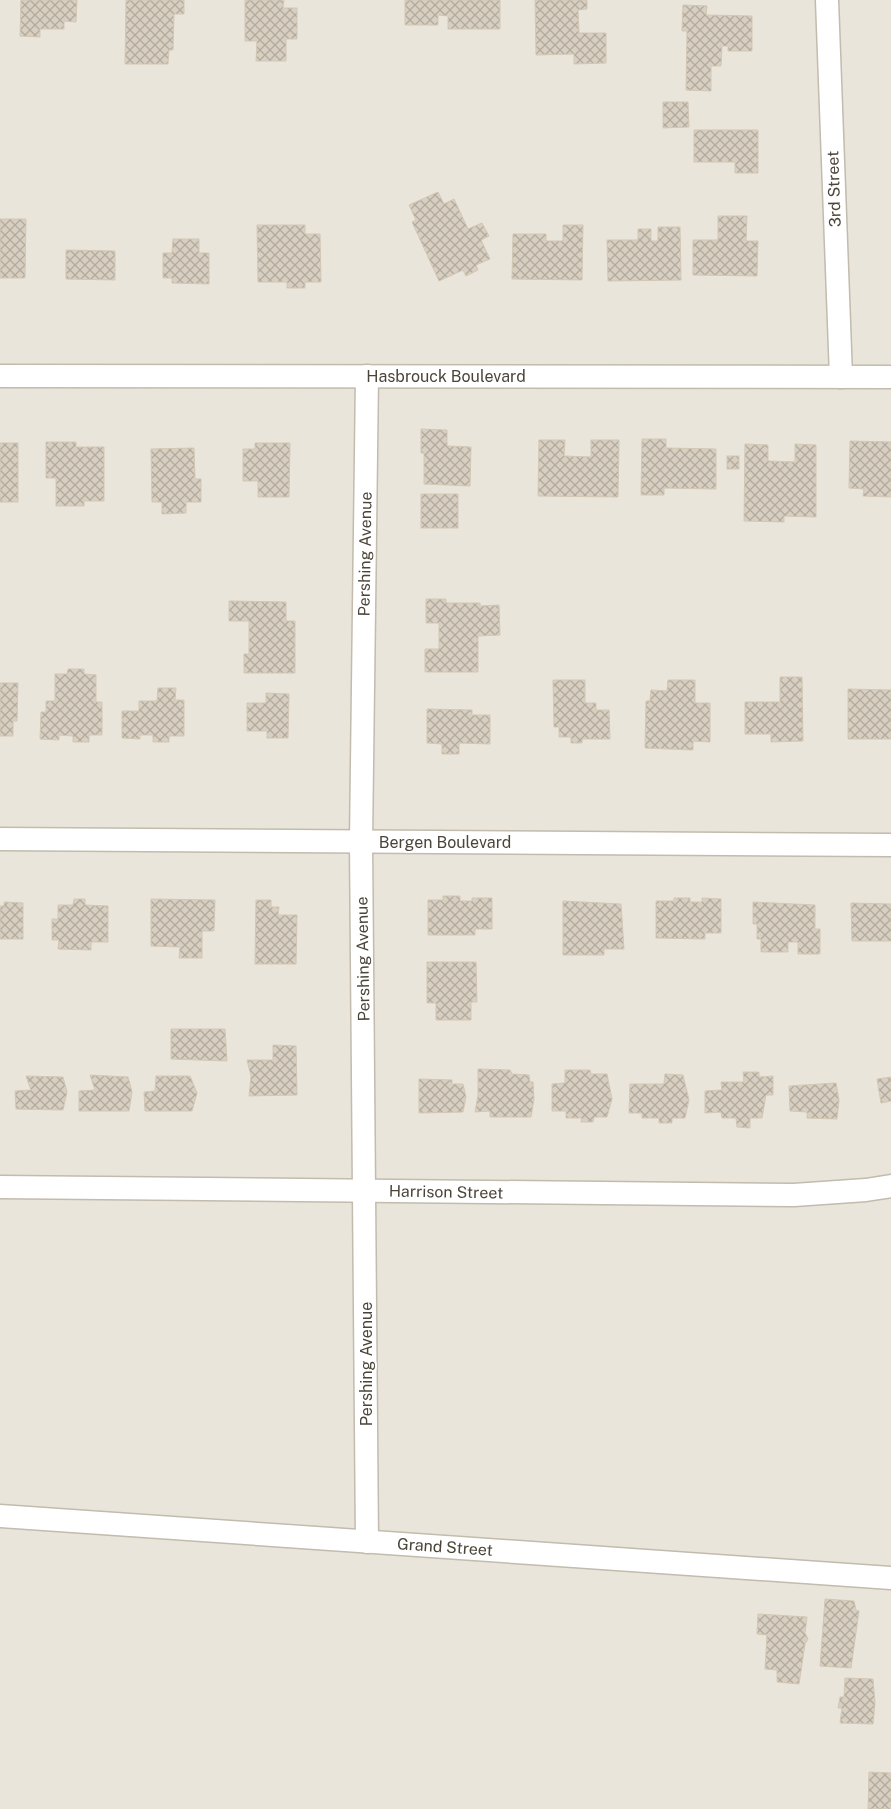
<svg xmlns="http://www.w3.org/2000/svg" width="891" height="1809" font-family="'Public Sans',sans-serif">
<defs>
<pattern id="building-cross-hatch" width="8" height="8" patternUnits="userSpaceOnUse" patternTransform="scale(1.25)"><rect width="8" height="8" fill="#d8cfc1"/><path d="M0 0l8 8M0 8l8-8" fill="none" stroke="#b1aa9e"/></pattern>
</defs>
<rect width="100%" height="100%" fill="#f6f3ec"/>
<rect fill="#eae5da" x="0" y="0" width="891" height="1809"/>
<g fill="url(#building-cross-hatch)" stroke="#d3c7b4">
<path d="M21 0H77L76 22 64 21V29H40V37L20 36Z"/>
<path d="M126 0H184V14H174L173 50H169L168 64H125Z"/>
<path d="M245 0H284L283 8H297V39H286V61H256L257 41H245Z"/>
<path d="M405 0H500V29H448V16L438 15V25H405Z"/>
<path d="M535 0H587V9L578 10 579 33H606V63L574 64V54L536 55Z"/>
<path d="M683 5 707 6 706 15 752 16V51H728V46H722L721 66H711V91L686 90 687 31H682Z"/>
<path d="M663 102H688L689 127 663 128Z"/>
<path d="M694 130H758V173H735V162H694Z"/>
<path d="M438 192 444 204 454 199 468 229 482 223 489 236 481 240 490 259 476 265 478 270 466 276 463 270 439 281 412 222 416 220 409 205Z"/>
<path d="M718 216H747L746 241H758L757 276 693 275V240H718Z"/>
<path d="M0 219H26L25 278H0Z"/>
<path d="M257 225H305V234H320L321 282H305V288H287V282H258Z"/>
<path d="M563 225H583L582 280 512 279 513 234H546V241H563Z"/>
<path d="M658 227H680L681 280 608 281 607 240H638V229H651V241H658Z"/>
<path d="M173 239H199V253H209V284L172 283V278H163V253H172Z"/>
<path d="M66 250 115 251V280L66 279Z"/>
<path d="M421 429 447 430V446L471 447 470 486 424 484V453H421Z"/>
<path d="M642 439H666V448L716 449V489L664 488V495H641Z"/>
<path d="M539 440H565L564 456 591 457V440H619L618 497 538 496Z"/>
<path d="M850 441 891 442V497L863 496 864 489 849 488Z"/>
<path d="M46 442H76V447H104V501H84V506H56V478H46Z"/>
<rect x="0" y="443" width="18" height="59"/>
<path d="M255 443H290L289 497H258V481H243V449H255Z"/>
<path d="M745 444 768 445V461L795 462V444L816 445V517L784 516V522L744 521Z"/>
<path d="M194 448 195 479H201V502H186V513L162 514V502H152L151 449Z"/>
<rect x="727" y="456" width="12" height="13"/>
<rect x="421" y="494" width="37" height="34"/>
<path d="M426 599H446V603H480V606L499 605 500 635 478 636V672H425V649H439V623H426Z"/>
<path d="M229 601 286 602V621H295V673H244V654H249V621H229Z"/>
<path d="M68 669H84V674L96 675V702H102V735H89V742H73V736L59 735V740L40 739 41 712H46V701H55V674H67Z"/>
<path d="M780 677H802L803 741 771 742V734H745V702H780Z"/>
<path d="M553 680H585V703H596V710H609L610 739H582V743H571V737H559V727H554Z"/>
<path d="M668 680H695V703H710V742L693 741V750L645 748 646 701H650L651 690 667 691Z"/>
<path d="M0 683H18L17 721H13V736H0Z"/>
<path d="M158 688H176L175 700H184V736H169V742H153V735H140V739L122 738V711H139V701H157Z"/>
<path d="M848 689 891 690V739H848Z"/>
<path d="M266 693 289 694 288 738H267V731H247V703H266Z"/>
<path d="M427 709 472 710V715H490V744L459 743V754H442V744L427 743Z"/>
<path d="M443 896H460V901H472V898H492V929H475V935H428V900H443Z"/>
<path d="M674 898H690V902H702V898L721 899V933H705V939L656 938V901H674Z"/>
<path d="M74 899H85V905L108 906V942H91V950L58 949 59 940H52V919H58V905H73Z"/>
<path d="M151 899 215 900 214 931H202V958H179L180 947 151 946Z"/>
<path d="M256 900H271V907H279L278 915H297L296 964H255Z"/>
<path d="M563 901 621 904 624 949H604V955H563Z"/>
<path d="M4 902 23 903V939H0V906H4Z"/>
<path d="M753 902 815 905V929H820V954H798V942H788V952H761V939H757V924H753Z"/>
<path d="M851 903 891 904V941H852Z"/>
<path d="M427 962H476L477 1002H471V1020H436V1003H427Z"/>
<path d="M171 1029H225L227 1061 171 1059Z"/>
<path d="M273 1045 296 1046 297 1095 249 1096 251 1076 247 1060H273Z"/>
<path d="M478 1069 510 1070 512 1074 529 1075 530 1082H533L534 1099 531 1117H490V1111L475 1112 478 1095Z"/>
<path d="M565 1070H590L591 1074H607L612 1099 607 1117H594L593 1122H581L582 1118H566V1111H552V1084L565 1083Z"/>
<path d="M743 1072H759V1077L773 1076V1095H766L762 1118H750V1128L737 1127 736 1118H722L721 1112 705 1113V1091L722 1090 721 1082H744Z"/>
<path d="M665 1074 683 1075 689 1100 685 1118H672V1123H659V1118H642V1113H629L630 1084H664Z"/>
<path d="M90 1075 128 1077 132 1092 129 1111H79V1091L95 1090Z"/>
<path d="M26 1076 63 1077 67 1092 63 1110 16 1109 15 1091 31 1090Z"/>
<path d="M156 1076H190L197 1093 192 1111H145L144 1092 155 1091Z"/>
<path d="M891 1077V1101L881 1103 877 1079Z"/>
<path d="M419 1079 452 1080V1084H463L466 1097 463 1112 419 1113Z"/>
<path d="M836 1083 839 1100 837 1119 807 1118V1112L790 1111 789 1086Z"/>
<path d="M825 1599 854 1601 856 1610 859 1611 851 1668 820 1666Z"/>
<path d="M758 1614 807 1617 805 1633 808 1639 805 1644 799 1684 777 1682V1670L765 1669 767 1635 757 1634Z"/>
<path d="M845 1678 873 1679 875 1703 873 1724 840 1723 842 1708H838L840 1697H844Z"/>
<path d="M869 1772 891 1773V1809H868Z"/>
</g>
<g fill="none" stroke-linecap="round" stroke-linejoin="round">
<g stroke="#c2bbae" stroke-width="25">
<g id="minor">
<path d="M827 0 841 377"/>
<path d="M0 376 891 377"/>
<path d="M367 376 361 842 367 1542"/>
<path d="M0 839 891 845"/>
<path d="M0 1187 794 1195 866 1190 891 1186"/>
<path d="M0 1516 891 1578"/>
</g>
</g>
<use href="#minor" stroke="#fff" stroke-width="22"/>
</g>
<g text-anchor="middle" dominant-baseline="central" stroke-width="4" stroke-linejoin="round" paint-order="stroke">
<g font-size="16" fill="#4b4439" stroke="#fff">
<text transform="translate(834 189) rotate(-92)">3rd Street</text>
<text x="446" y="376">Hasbrouck Boulevard</text>
<text transform="translate(365 554) rotate(-89)">Pershing Avenue</text>
<text x="445" y="842">Bergen Boulevard</text>
<text transform="translate(363 959) rotate(-91)">Pershing Avenue</text>
<text transform="translate(446 1192) rotate(1)">Harrison Street</text>
<text transform="translate(366 1364) rotate(-90)">Pershing Avenue</text>
<text transform="translate(445 1547) rotate(4)">Grand Street</text>
</g>
</g>
</svg>
